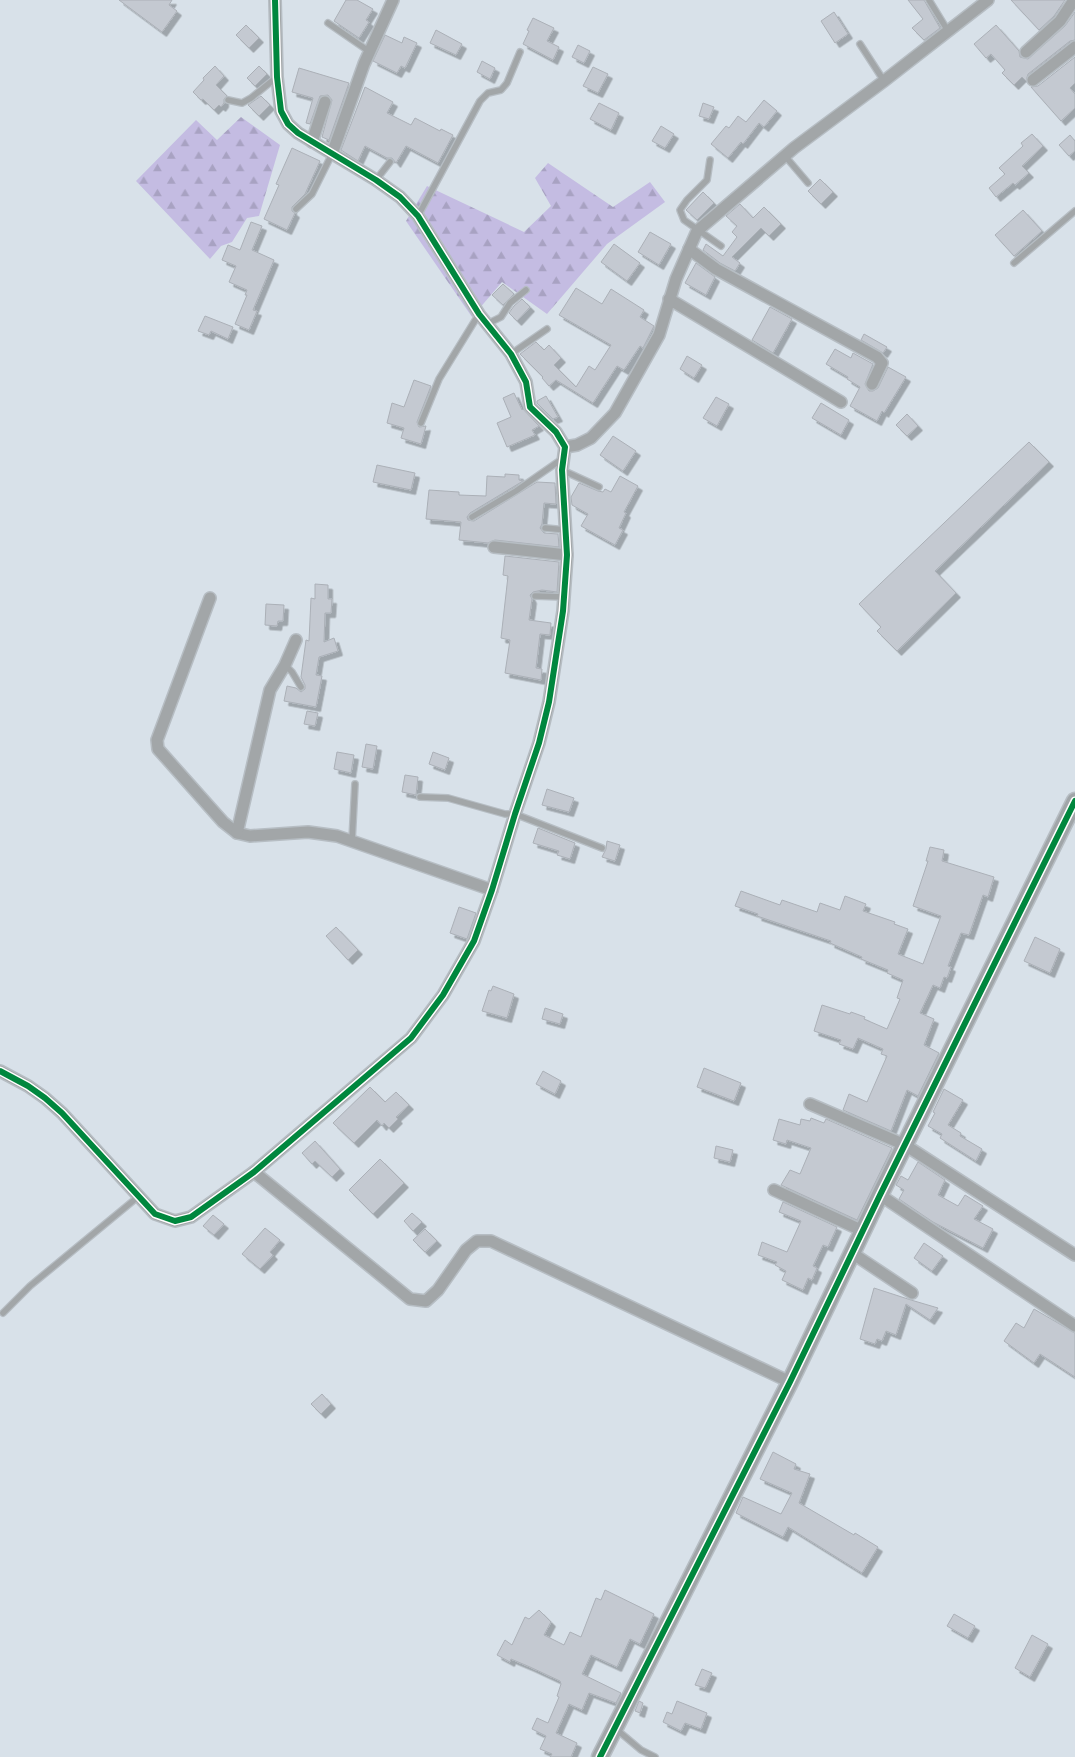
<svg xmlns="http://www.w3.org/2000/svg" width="1075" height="1757" font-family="'Times New Roman',serif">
<defs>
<pattern id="forest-firs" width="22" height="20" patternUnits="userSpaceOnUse" patternTransform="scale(1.25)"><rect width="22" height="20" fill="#c4bce2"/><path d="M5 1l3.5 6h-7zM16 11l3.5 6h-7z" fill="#a8a2c2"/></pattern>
<filter id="shadow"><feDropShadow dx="4.5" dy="4.5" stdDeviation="0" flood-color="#0004"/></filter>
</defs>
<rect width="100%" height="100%" fill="#d8e1e9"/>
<g fill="url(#forest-firs)">
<path d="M241 117 280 145 259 216 247 218 232 242 221 246 210 259 136 181 196 120 217 140Z"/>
<path d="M548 163 613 207 650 182 665 202 607 244 547 314 502 282 472 317 406 221 427 186 524 232 551 206 535 178Z"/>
</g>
<g fill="#c4c9d1" stroke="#abb0b7" filter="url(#shadow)">
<path d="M119 0H172L169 5 177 11 162 32Z"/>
<path d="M346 0H357L373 9 366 20 369 22 359 38 334 21Z"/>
<path d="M908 0H924L940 28 924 40 912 28 923 19Z"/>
<path d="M1011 0H1065L1054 16 1039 30Z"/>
<path d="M834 12 848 34 835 43 821 21Z"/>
<path d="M1075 12V40L1070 41 1028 74 1026 81 1022 77 1014 85 1002 73 1005 70 991 54 986 58 974 44 996 25 1019 51 1020 57 1028 59 1065 26Z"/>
<path d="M533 18 554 28 547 41 559 47 553 60 523 44 529 31 527 30Z"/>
<path d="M246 25 259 38 249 48 236 35Z"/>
<path d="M436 30 462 44 456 55 430 43Z"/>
<path d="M385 35 402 43 404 37 417 43 405 68 401 66 397 73 373 61Z"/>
<path d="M578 45 590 51 584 63 572 57Z"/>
<path d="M1075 57V83L1070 88 1075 94V108L1061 121 1031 87 1038 86Z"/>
<path d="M482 61 495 68 490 79 477 72Z"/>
<path d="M215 66 224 76 216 85 227 96 224 99V103L221 107 219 105 214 110 203 99 201 100 193 92 204 80 203 78Z"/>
<path d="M259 66 267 74 255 86 247 78Z"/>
<path d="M593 67 608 74 598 93 583 86Z"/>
<path d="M299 68 349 83 329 140 322 137 332 100 328 95 320 96 310 124 306 123 313 98 292 92Z"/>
<path d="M365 87 393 102 387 113 411 125 415 118 440 131 441 129 453 135 438 163 406 146 396 163 392 158H387L365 146 358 161 341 150Z"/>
<path d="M261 96 270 105 259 116 248 105Z"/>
<path d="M764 100 777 111 764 127 759 123 743 144 741 142 728 158 711 144 726 126 729 128 738 116 746 122Z"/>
<path d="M599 103 619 113 611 130 590 119Z"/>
<path d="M703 103 714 107 709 119 699 116Z"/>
<path d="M661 126 674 134 665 148 652 141Z"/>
<path d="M1032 134 1043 146 1022 166 1029 173 1015 185 1013 183 996 197 989 188 1005 174 999 168 1023 146 1021 143Z"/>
<path d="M1070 135 1075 141V151L1069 156 1059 145Z"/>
<path d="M292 148 320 161 305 194 292 207V211L295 213 287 230 264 219 279 185 276 184Z"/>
<path d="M820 179 833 192 821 204 808 191Z"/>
<path d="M703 192 714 203 697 220 686 210Z"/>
<path d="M740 204 753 218 764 207 781 224 769 236 761 228 732 257 740 263 735 271 720 263 703 250 706 244 723 256 737 237 732 232 737 226 726 216Z"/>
<path d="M1023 210 1042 231 1014 256 995 235Z"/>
<path d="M251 222 262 226 252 250 274 260 253 310 257 311 249 330 235 324 247 295H245L247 290 229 282 236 266 222 260 228 245 240 250Z"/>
<path d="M650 232 671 244 659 265 638 252Z"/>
<path d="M614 244 640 263 627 281 601 262Z"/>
<path d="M696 263 715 277 706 295 685 283Z"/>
<path d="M503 284 514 294 503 305 492 295Z"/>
<path d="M576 288 602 304 611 289 644 310 640 317 654 326 643 348 640 346 624 370 617 366 593 403 556 380 549 386 542 378 543 377 520 354 536 342 544 350 549 345 561 358 554 365 576 387 589 366 595 370 611 345 559 315Z"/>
<path d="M522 299 530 307 517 321 509 313 514 306Z"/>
<path d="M770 307 792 319 773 353 752 340Z"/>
<path d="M205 316 233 327 228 339 211 331 209 335 198 331Z"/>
<path d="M864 334 887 347 883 353 861 340Z"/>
<path d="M835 349 851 358 853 353 873 364 865 384 869 391H873L878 388 888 367 906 377 884 413 882 411 877 421 850 406 860 387 847 379 848 377 826 364Z"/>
<path d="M687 356 702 365 694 378 680 369Z"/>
<path d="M414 380 431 386 417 422 419 427 426 426 421 444 401 438 404 428 387 423 392 403 404 407Z"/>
<path d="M514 393 522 410 523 409 539 426 532 430 535 435 507 447 497 423 511 417 503 398Z"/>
<path d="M546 396 558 417 553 419 537 403V401Z"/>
<path d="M716 397 729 404 717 426 703 418Z"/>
<path d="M821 403 849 420 841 435 812 418Z"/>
<path d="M907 414 918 426 907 436 896 425Z"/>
<path d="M613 436 636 451 623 471 600 455Z"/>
<path d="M1029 442 1049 462 935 571 956 593 897 651 877 631 881 627 859 604Z"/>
<path d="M377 465 415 473 411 490 373 482Z"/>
<path d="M505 474 519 475V480L523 481 470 513 467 517 468 520 474 521 537 482 555 483 556 504 544 503 542 524 540 528 544 533 558 534 559 547 495 540 488 543 459 540 461 522 426 519 429 490 459 492V495L486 496 487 476 505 477Z"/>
<path d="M620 476 638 486 624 512 626 513 619 528 623 530 615 545 581 526 588 514 572 505 571 497 579 483 598 491 603 492 605 489 611 492Z"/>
<path d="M505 556 559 562 557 592 542 590 533 592 530 595 532 599 529 620 551 623 550 635 540 634 536 668 542 669 541 680 505 673 510 640 501 638 508 576 503 575Z"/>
<path d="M315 584 328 585V599H332L331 613H325L324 642 334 638 338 651 319 657 316 675 322 676 316 707 284 701 287 686 296 688 301 692 305 689V685L301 677 306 640 309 641 311 598 315 599Z"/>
<path d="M266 604 284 605 283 621H278L277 626 265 625Z"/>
<path d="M307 711 318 713 315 726 304 724Z"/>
<path d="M366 744 377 746 373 769 362 767Z"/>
<path d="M337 752 354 755 351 773 334 769Z"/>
<path d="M433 752 449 758 445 770 429 764Z"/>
<path d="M405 775 418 777 416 795 402 792Z"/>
<path d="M547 789 574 798 569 812 542 805Z"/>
<path d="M538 828 575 843 570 859 557 855 559 851 533 843Z"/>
<path d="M607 841 620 845 615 861 602 857 606 849Z"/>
<path d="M930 847 944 850 942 861 994 877 988 897 983 895 969 935 961 933 948 966 951 967 947 978 944 977 940 988 933 985 920 1013 934 1019 924 1045 939 1053 918 1096 907 1090 891 1131 843 1110 849 1094 867 1102 887 1056 881 1054 883 1049 858 1038 853 1049 839 1044 841 1040 814 1031 822 1005 850 1014 851 1012 865 1017 864 1019 887 1029 900 999 897 998 903 980 887 973 888 970 861 959 862 957 830 943 831 941 757 916 758 914 735 906 741 891 780 905 782 900 817 912 820 903 840 910 845 896 866 904 863 911 895 922 894 924 908 929 898 954 923 964 941 916 913 906 928 861H926Z"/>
<path d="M459 907 476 913 467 939 450 933Z"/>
<path d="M336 927 358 950 348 960 326 936Z"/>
<path d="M1035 937 1060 949 1050 973 1024 961Z"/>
<path d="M493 986 514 994 507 1018 482 1011 489 990 491 991Z"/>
<path d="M545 1008 563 1014 560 1024 542 1019Z"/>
<path d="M704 1068 741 1083 734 1101 697 1087Z"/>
<path d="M543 1071 561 1081 555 1094 536 1084Z"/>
<path d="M370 1087 385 1102 396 1092 409 1105 396 1117 398 1119 389 1128 384 1123 382 1126 377 1120 354 1143 333 1123Z"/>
<path d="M944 1089 963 1100 948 1125 961 1133 960 1136 982 1149 976 1161 940 1138 942 1134 928 1126 935 1113 933 1112Z"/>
<path d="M811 1118 824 1123 826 1119 892 1148 857 1220 781 1185 790 1170 800 1174 811 1148 787 1140 786 1144 773 1140 779 1119 800 1125 801 1119 810 1121Z"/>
<path d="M315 1141 340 1169 332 1177 315 1161 312 1164 302 1153Z"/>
<path d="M716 1146 733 1150 730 1162 714 1158Z"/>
<path d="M380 1159 404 1183 373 1214 349 1190Z"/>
<path d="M918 1162 945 1180 938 1195 958 1206 965 1195 983 1206 974 1219 993 1229 983 1248 933 1222 899 1199 904 1190 896 1185 901 1176 908 1180Z"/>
<path d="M783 1202 837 1227 828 1247 823 1245 813 1266 817 1268 812 1280 808 1278 803 1290 782 1280 786 1271 775 1265 777 1262 758 1255 762 1242 787 1252 801 1221 779 1212Z"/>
<path d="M412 1213 422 1222 413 1231 404 1221Z"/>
<path d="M213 1215 224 1224 214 1235 203 1226Z"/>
<path d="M265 1228 280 1240 270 1252 273 1255 260 1269 242 1254Z"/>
<path d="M425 1229 437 1241 425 1252 413 1240Z"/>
<path d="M924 1243 943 1256 932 1271 914 1258Z"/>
<path d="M874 1288 911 1300 938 1308 930 1320 906 1304 896 1335 886 1331 882 1341 877 1339 875 1344 860 1339Z"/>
<path d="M1034 1309 1075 1333V1377L1040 1354 1034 1363 1004 1341 1016 1323 1024 1328Z"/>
<path d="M322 1394 331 1404 321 1414 311 1404Z"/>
<path d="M773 1452 796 1464 794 1469 810 1474 799 1503 854 1535 855 1533 878 1547 862 1573 788 1527 783 1537 736 1513 743 1497 781 1514 792 1493 760 1479Z"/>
<path d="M605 1590 654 1614 640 1644 630 1639 617 1667 591 1655 582 1674 621 1693 616 1703 589 1693 582 1710 569 1704 556 1733 577 1743 571 1757H550L552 1754 540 1749 546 1736 532 1729 537 1718 548 1723 559 1697 557 1696 561 1684 560 1681 530 1667 511 1659 510 1662 497 1655 505 1640 512 1645 525 1617 529 1619 539 1610 551 1622 544 1635 564 1645 570 1632 581 1637 596 1598 601 1600Z"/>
<path d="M954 1614 975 1626 968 1638 947 1626Z"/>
<path d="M1032 1635 1048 1644 1030 1677 1015 1668Z"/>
<path d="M702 1669 712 1673 705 1688 695 1685Z"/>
<path d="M639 1701 643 1703 640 1713 635 1711Z"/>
<path d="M677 1701 707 1713 701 1729 685 1723 681 1731 663 1722 667 1712 672 1714Z"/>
</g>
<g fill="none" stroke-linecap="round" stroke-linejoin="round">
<g stroke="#b6bdc3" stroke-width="8">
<g id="lane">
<path d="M929 0 948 31"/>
<path d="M328 23 370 52"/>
<path d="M860 44 884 81"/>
<path d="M228 100 242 103 251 98 277 77"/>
<path d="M785 156 808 183"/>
<path d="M710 160 707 180 687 200 680 210 684 220 721 246"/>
<path d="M376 180 390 162"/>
<path d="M296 209 312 194 332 154"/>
<path d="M418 216 480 101 488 93 501 90 507 83 520 52"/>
<path d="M1014 263 1075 211"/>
<path d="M487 324 501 317 510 303 526 290"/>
<path d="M511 354 547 329"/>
<path d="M421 423 439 379 479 314"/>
<path d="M562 470 599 487"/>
<path d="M472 517 516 491 562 459"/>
<path d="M545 528 566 530"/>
<path d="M535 596 564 597"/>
<path d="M285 665 292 672 301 687"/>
<path d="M420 797 448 798 505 814H515L602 848"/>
<path d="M352 841 355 784"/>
<path d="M3 1313 30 1286 139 1196"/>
<path d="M616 1729 641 1750 655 1757"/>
</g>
</g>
<g stroke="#b6bdc3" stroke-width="14">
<g id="street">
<path d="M1026 52 1060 21 1074 0"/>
<path d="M1033 80 1075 47"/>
<path d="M312 142 325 102"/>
<path d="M332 154 364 64 393 0"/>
<path d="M689 249 716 269 877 357 882 363 872 384"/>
<path d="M669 299 841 402"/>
<path d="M565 447 577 445 591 438 615 413 659 335 676 279 697 231 794 148 884 81 988 0"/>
<path d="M494 547 567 555"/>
<path d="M210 598 157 740 158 749 223 822 237 833 250 836 308 832 337 836 492 890"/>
<path d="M237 833 270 690 285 665 296 640"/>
<path d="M0 1071 28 1086 45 1098 62 1113 155 1214 175 1221 191 1217 254 1172 411 1038 443 995 474 941 492 890 515 814 539 743 549 702 563 611 567 555 562 470 565 447 556 432 530 407 526 382 511 354 479 314 418 216 400 197 376 180 298 133 288 124 281 111 277 77 275 0"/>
<path d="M810 1104 905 1145 1075 1255"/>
<path d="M254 1172 410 1299 426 1301 438 1290 466 1250 477 1241H491L790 1382"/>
<path d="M774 1190 863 1231"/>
<path d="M880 1195 1075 1326"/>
<path d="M852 1253 912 1293"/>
</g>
</g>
<g stroke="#b6bdc3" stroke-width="19">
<path id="secondary" d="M600 1757 790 1382 880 1195 1075 801"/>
</g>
<use href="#lane" stroke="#a2a6a8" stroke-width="5.5"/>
<use href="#street" stroke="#a2a6a8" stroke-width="11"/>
<use href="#secondary" stroke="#a0a5a8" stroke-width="16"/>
<g stroke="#fff" stroke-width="9">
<g id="cycleway">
<path d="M0 1071 28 1086 45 1098 62 1113 155 1214 175 1221 191 1217 254 1172 411 1038 443 995 474 941 492 890 515 814 539 743 549 702 563 611 567 555 562 470 565 447 556 432 530 407 526 382 511 354 479 314 418 216 400 197 376 180 298 133 288 124 281 111 277 77 275 0"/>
<path d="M600 1757 790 1382 880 1195 1075 801"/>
</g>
</g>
<use href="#cycleway" stroke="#00873e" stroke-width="6"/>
</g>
</svg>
